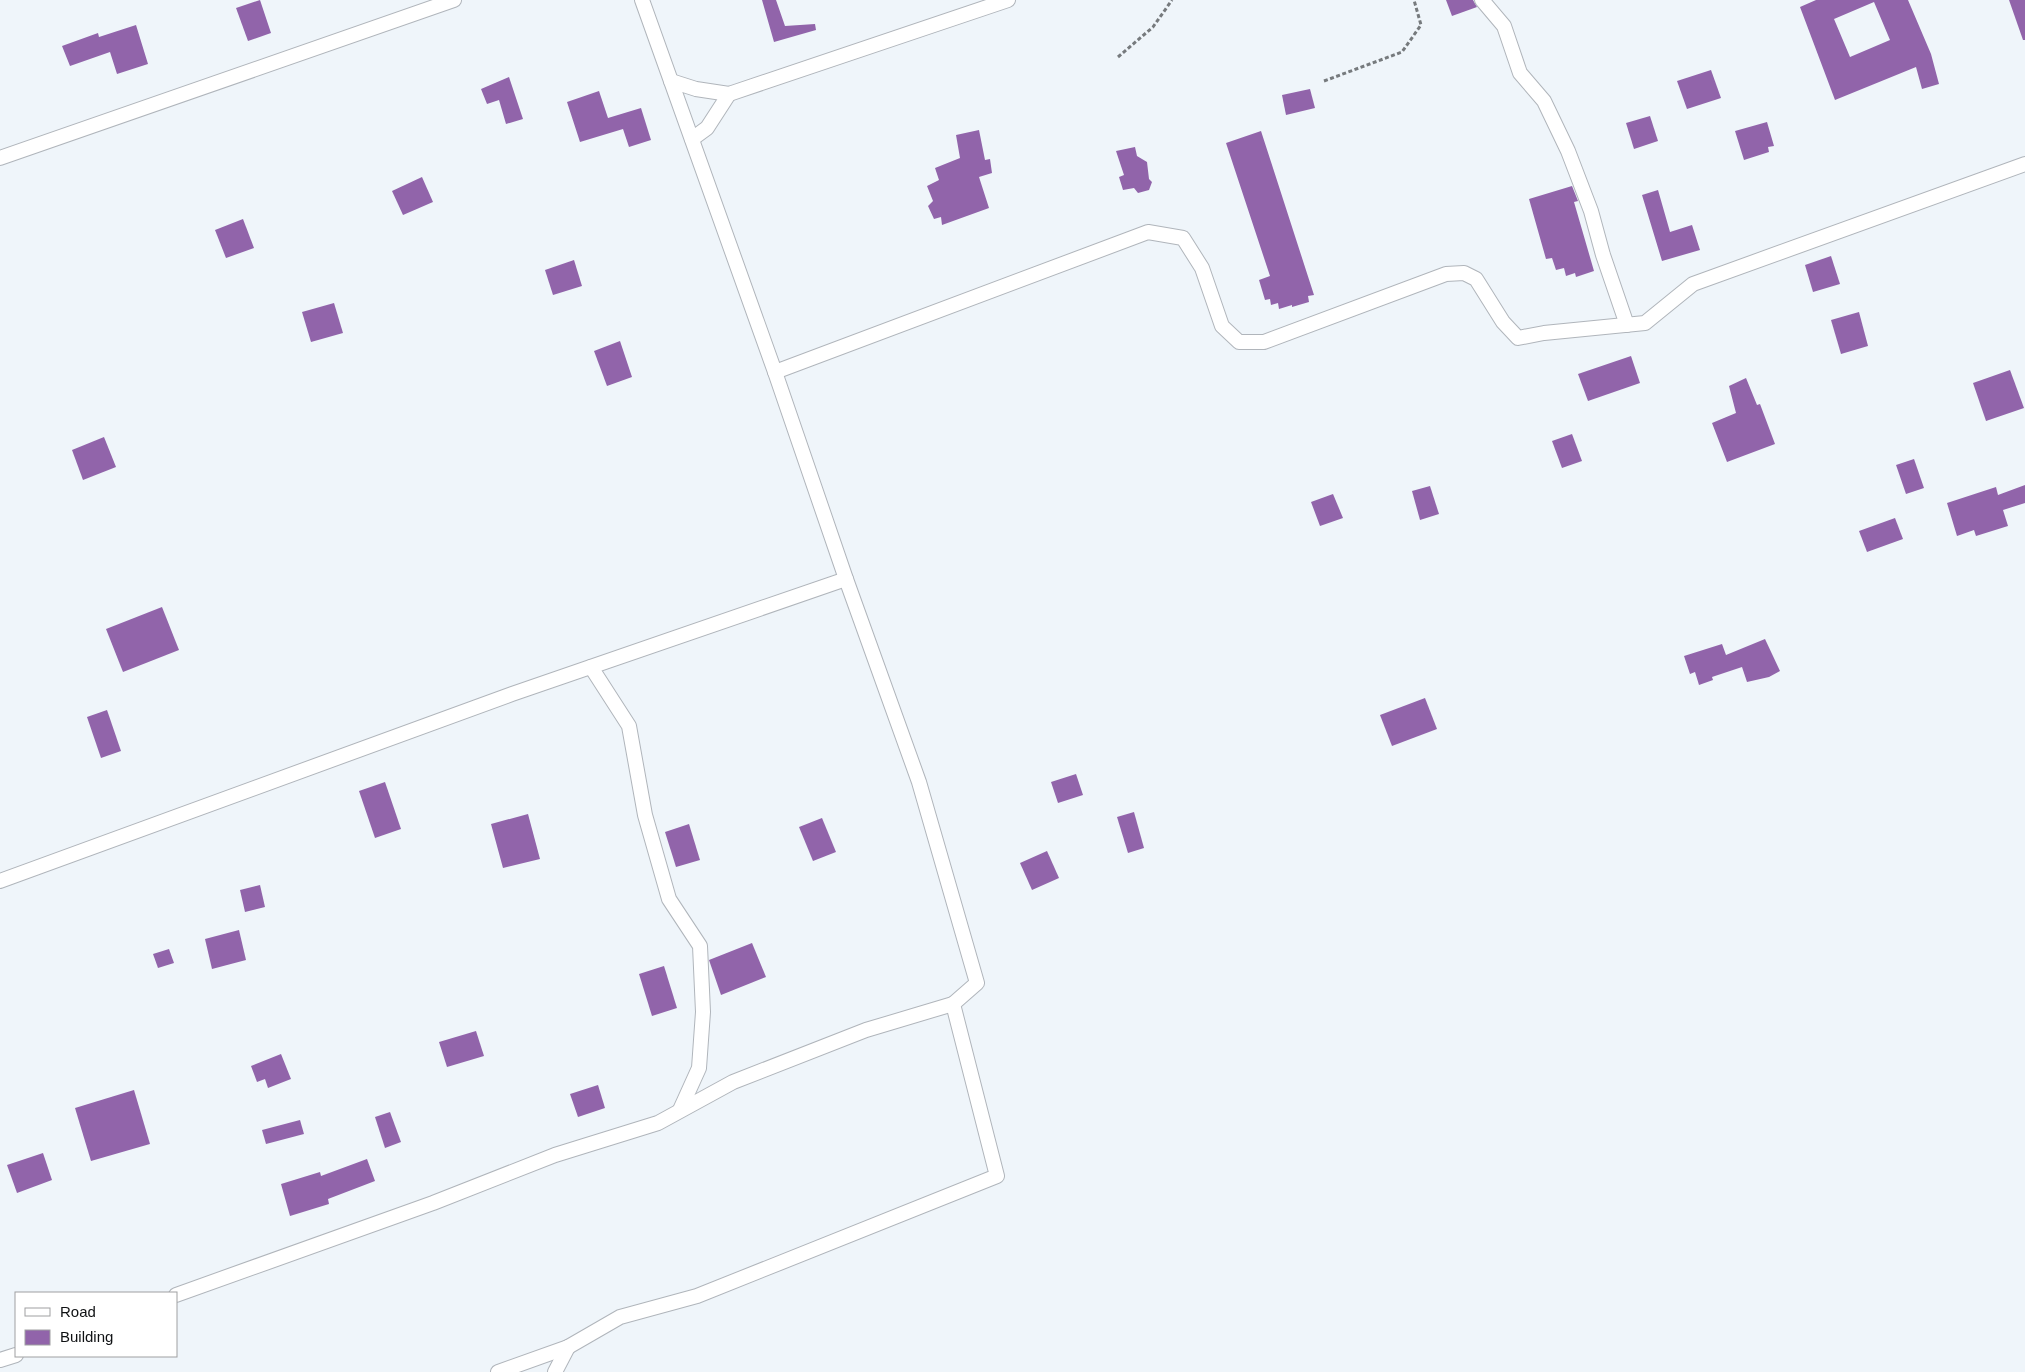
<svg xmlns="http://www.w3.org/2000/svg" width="2025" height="1372" font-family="Arial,sans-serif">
<rect width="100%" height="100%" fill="#eff5fa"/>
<g fill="#9164aa" fill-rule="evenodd">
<path d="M260 0 271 33 248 41 236 8Z"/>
<path d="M762 0H776L785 26 815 24 816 30 774 42Z"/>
<path d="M1446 0H1473L1477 7 1452 16Z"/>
<path d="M1816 0H1908L1931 54 1939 84 1922 89 1916 67 1835 100 1800 7ZM1874 2 1890 40 1850 57 1834 19Z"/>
<path d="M2009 0H2025V40H2023Z"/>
<path d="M136 25 148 64 117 74 110 52 70 66 62 46 98 33 99 37Z"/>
<path d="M1711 70 1721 98 1687 109 1677 81Z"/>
<path d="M509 77 523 119 506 124 499 100 487 104 481 89Z"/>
<path d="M1310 89 1315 108 1286 115 1282 95Z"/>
<path d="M599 91 608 118 641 108 651 140 629 147 623 129 580 142 567 102Z"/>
<path d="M1650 116 1658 141 1634 149 1626 123Z"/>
<path d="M1767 122 1774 146 1768 147 1769 152 1744 160 1735 131Z"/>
<path d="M979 130 985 160 990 159 992 173 979 177 989 208 942 225 941 217 934 219 928 206 933 201 927 186 939 180 935 168 960 158 956 135Z"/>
<path d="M1261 131 1314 295 1308 296 1309 302 1292 307V305L1279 309 1278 303 1271 305 1270 299 1265 300 1259 280 1270 276 1226 143Z"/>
<path d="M1135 147 1137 156 1147 162 1149 179 1152 182 1149 190 1138 193 1134 188 1123 190 1119 177 1124 175 1116 151Z"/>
<path d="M422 177 433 202 403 215 392 191Z"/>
<path d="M1572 186 1578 201 1574 202 1594 271 1576 277 1575 273 1566 276 1564 268 1556 270 1552 258 1546 259 1529 199Z"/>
<path d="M1658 190 1670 232 1692 225 1700 250 1662 261 1642 195Z"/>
<path d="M243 219 254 248 226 258 215 230Z"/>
<path d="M1831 256 1840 284 1813 292 1805 265Z"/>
<path d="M574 260 582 286 553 295 545 270Z"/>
<path d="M334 303 343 333 311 342 302 312Z"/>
<path d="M1859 312 1868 346 1841 354 1831 320Z"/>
<path d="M620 341 632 377 607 386 594 351Z"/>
<path d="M1631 356 1640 383 1588 401 1578 374Z"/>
<path d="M2010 370 2024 408 1986 421 1973 383Z"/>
<path d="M1746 378 1757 405 1760 404 1775 444 1727 462 1712 423 1736 413 1729 386Z"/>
<path d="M1572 434 1582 461 1562 468 1552 441Z"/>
<path d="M104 437 116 467 83 480 72 450Z"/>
<path d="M1914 459 1924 488 1906 494 1896 465Z"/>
<path d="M2025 485V503L2003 510 2008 526 1976 536 1974 530 1957 536 1947 503 1996 487 1998 495Z"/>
<path d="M1430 486 1439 514 1420 520 1412 491Z"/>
<path d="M1333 494 1343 518 1320 526 1311 502Z"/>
<path d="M1895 518 1903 539 1867 552 1859 531Z"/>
<path d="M162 607 179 650 123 672 106 629Z"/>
<path d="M1765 639 1780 671 1769 677 1747 682 1742 667 1712 677 1713 680 1699 685 1695 672 1690 674 1684 656 1722 644 1726 655Z"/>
<path d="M1425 698 1437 729 1392 746 1380 715Z"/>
<path d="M107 710 121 751 101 758 87 717Z"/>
<path d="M1076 774 1083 795 1058 803 1051 782Z"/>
<path d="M385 782 401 829 375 838 359 791Z"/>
<path d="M1134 812 1144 848 1128 853 1117 817Z"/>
<path d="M528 814 540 859 503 868 491 824Z"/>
<path d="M822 818 836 852 813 861 799 827Z"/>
<path d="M689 824 700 860 676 867 665 832Z"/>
<path d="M1047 851 1059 878 1032 890 1020 863Z"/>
<path d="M260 885 265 907 245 912 240 890Z"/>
<path d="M239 930 246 960 212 969 205 939Z"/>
<path d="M752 943 766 977 721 995 709 960Z"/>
<path d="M169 949 174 963 158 968 153 954Z"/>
<path d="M664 966 677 1008 652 1016 639 974Z"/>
<path d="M476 1031 484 1056 447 1067 439 1042Z"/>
<path d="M281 1054 291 1079 268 1088 265 1079 257 1082 251 1066Z"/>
<path d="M598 1085 605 1108 578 1117 570 1094Z"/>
<path d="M134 1090 150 1144 91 1161 75 1108Z"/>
<path d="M390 1112 401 1142 385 1148 375 1117Z"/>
<path d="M300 1120 304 1134 266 1144 262 1130Z"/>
<path d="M43 1153 52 1180 17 1193 7 1165Z"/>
<path d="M367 1159 375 1181 328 1199 329 1204 290 1216 281 1184 320 1172 321 1176Z"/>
</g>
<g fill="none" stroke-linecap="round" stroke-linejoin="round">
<g stroke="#b0b5bb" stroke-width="16">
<g id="minor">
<path d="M1482 0 1504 26 1520 73 1544 101 1568 151 1591 211 1603 255 1627 325"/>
<path d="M671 81 696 89 729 94 1008 0"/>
<path d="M692 139 707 128 729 94"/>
<path d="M0 158 454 0"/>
<path d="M775 372 1148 232 1183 238 1202 268 1222 326 1239 342H1264L1446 274 1464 273 1476 279 1503 322 1518 338 1544 333 1645 323 1693 284 2025 164"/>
<path d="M591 667 629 726 645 815 669 899 700 946 703 1012 699 1068 680 1110"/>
<path d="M0 881 512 694 846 579"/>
<path d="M176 1295 433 1203 555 1155 658 1123 733 1082 866 1030 953 1004"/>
<path d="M0 1360 16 1355"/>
<path d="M498 1372 568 1347 620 1317 697 1296 997 1176 953 1004 977 983 919 782 846 579 775 372 642 0"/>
<path d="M555 1372 568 1347"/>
</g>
</g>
<g stroke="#767a7d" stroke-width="3" stroke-dasharray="4 2.5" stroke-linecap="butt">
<path d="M1118 57 1153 27 1172 0"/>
<path d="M1324 81 1402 52 1421 25 1414 0"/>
</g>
<use href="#minor" stroke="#fff" stroke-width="14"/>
</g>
<rect x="15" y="1292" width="162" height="65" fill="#ffffff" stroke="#9fa0a1"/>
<rect x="25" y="1308" width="25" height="8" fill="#ffffff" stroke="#9fa0a1"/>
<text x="60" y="1317" font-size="15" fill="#0f1113">Road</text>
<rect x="25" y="1330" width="25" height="15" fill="#9164aa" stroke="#9fa0a1"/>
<text x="60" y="1342" font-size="15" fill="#0f1113">Building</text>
</svg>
